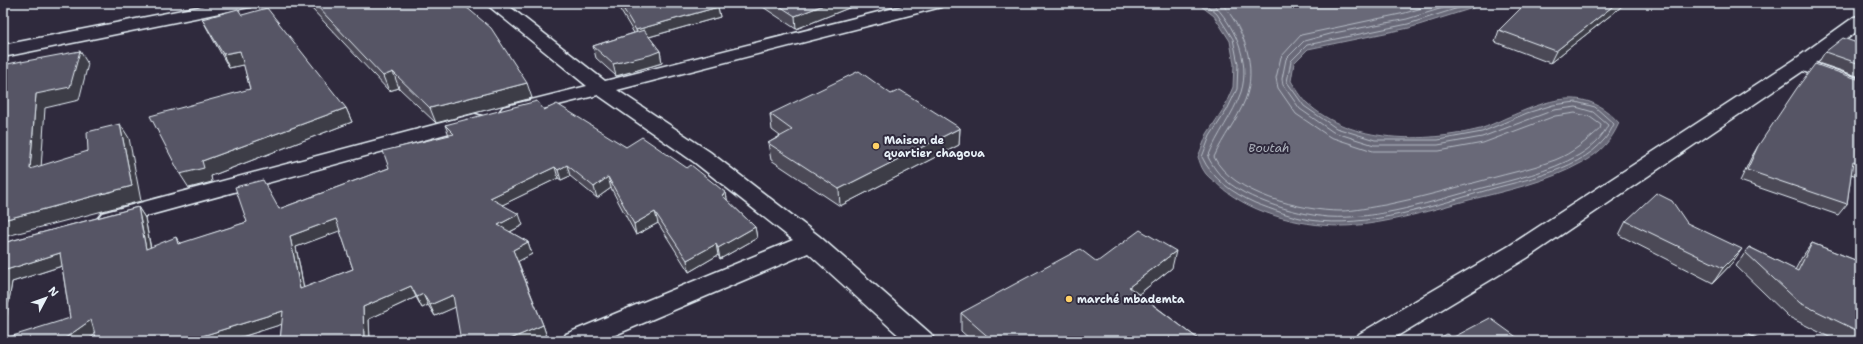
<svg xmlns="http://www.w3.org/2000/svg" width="1863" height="344" font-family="'Shantell Sans',sans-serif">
<rect width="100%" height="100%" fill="#2f2a3d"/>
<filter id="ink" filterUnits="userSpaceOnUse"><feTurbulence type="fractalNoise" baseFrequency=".025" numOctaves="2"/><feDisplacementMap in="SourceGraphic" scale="8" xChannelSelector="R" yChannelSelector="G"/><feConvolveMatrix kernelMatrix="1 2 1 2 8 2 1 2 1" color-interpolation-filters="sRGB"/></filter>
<g filter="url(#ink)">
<path fill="#696978" stroke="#9c9fab" d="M1197 3H1483L1473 8 1409 28 1308 49 1294 63 1291 81C1296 88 1301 97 1307 103 1351 144 1425 143 1480 129 1489 126 1497 122 1506 118 1547 101 1584 83 1619 123 1611 141 1601 152 1583 162 1548 182 1505 191 1465 201 1429 211 1378 226 1341 226 1298 226 1246 212 1215 182 1211 179 1206 175 1204 171 1201 167 1200 162 1198 157L1207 134 1224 108 1233 87 1234 64 1230 41 1214 16Z"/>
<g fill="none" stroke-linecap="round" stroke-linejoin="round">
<g stroke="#b5bbc5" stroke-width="1">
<path d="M1204 3 1217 14 1233 39 1238 64 1237 89 1227 110 1210 136 1202 157C1212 179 1233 193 1255 203 1273 210 1292 217 1310 220 1366 229 1437 205 1491 189 1531 178 1596 167 1614 124L1595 107 1576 102 1553 105 1527 113 1482 132 1438 140H1375L1336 128 1304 106 1287 82 1291 61 1307 45 1408 24 1474 3"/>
<path d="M1212 3C1234 24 1251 61 1241 92 1233 115 1217 134 1208 157 1210 161 1213 166 1216 170 1236 198 1295 214 1328 217 1379 220 1433 201 1482 188 1515 179 1549 172 1579 155 1592 147 1602 138 1608 125L1593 112 1576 107 1554 110 1482 137 1438 145H1374L1333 132 1300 109 1283 85 1282 79 1286 59 1304 41 1334 33 1407 19 1459 3"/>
<path d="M1221 3C1244 27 1258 68 1245 100 1237 120 1223 137 1214 157 1232 194 1303 211 1340 211 1355 211 1371 207 1385 205 1420 198 1454 188 1488 179 1510 173 1534 168 1555 160 1573 153 1586 141 1600 129L1601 125 1590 117 1575 113 1555 116 1483 143 1439 151H1373L1330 137 1296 114 1278 88 1276 78 1281 57 1301 35 1405 13 1439 3"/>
</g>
<g stroke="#e8f1f8" stroke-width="3">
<g id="street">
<path d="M485 3H505L605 81 914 3H944L941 7 617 90 710 152 819 236 931 334 935 341H905L808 253 601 341H562L566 334 793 240 694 162 598 95 510 117 503 115 500 111 503 107 587 86Z"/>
<path d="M1860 16V29L1815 63 1860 79V92L1803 71 1527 258 1389 341H1355L1359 334 1509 246 1794 60 1854 17Z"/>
<path d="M475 114 482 116 485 120 482 124 110 226 102 223 98 218 102 213Z"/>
</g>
</g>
<g stroke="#e8f1f8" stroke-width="3">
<path id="secondary" d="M218 3H253L250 7 244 8 3 57V45Z"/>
</g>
<use href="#street" fill="#2f2a3d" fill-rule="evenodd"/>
<use href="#secondary" fill="#2f2a3d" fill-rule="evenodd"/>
</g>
<g fill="#4b4957" stroke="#e8f1f8" fill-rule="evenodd">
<path d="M310 3H464L467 5 468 9 532 98 436 123 399 88 389 91 312 9Z"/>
<path d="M616 3H714L718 7 720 17 649 37 660 51 662 63 652 66 616 76 596 58 593 46 634 33Z"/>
<path d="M757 3H861L796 29Z"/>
<path d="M1526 3H1626L1550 63 1495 42 1499 30Z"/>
<path d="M242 15 346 108 352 122 211 176 212 182 189 188 250 89 244 65 229 68 209 32 202 19Z"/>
<path d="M1860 44V77L1818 63 1825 52Z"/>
<path d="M1860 80V177L1851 174 1847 204 1838 215 1740 181 1751 158 1758 146Z"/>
<path d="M891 94 960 128 959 145 840 206 771 160 768 143 780 136 772 130 770 114Z"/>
<path d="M544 110 626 147 687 168 726 193 727 200 755 227 757 238 720 259 718 255 689 272 658 223 636 235 611 188 597 198 570 176 561 180 558 178 502 205 523 225 510 232 528 242 532 254 518 261 543 325 547 337 455 307 435 316 428 305 422 308 416 297 369 319 370 341H280L282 324 229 341H97L95 334 70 318 62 266 12 282 3 338V243L138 207 145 218 151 248 180 244 247 222 279 209 389 168 449 135 445 125ZM340 230 353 269 304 288 296 247Z"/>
<path d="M1626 221 1687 223 1732 263 1713 283 1619 235Z"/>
<path d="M1860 234V341H1837L1789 317 1736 266 1749 247 1795 270 1802 257 1812 243 1855 260Z"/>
<path d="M1097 262 1172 268 1139 294 1201 341H972L961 331V313Z"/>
</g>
<g fill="#3d3c47" stroke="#e8f1f8">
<path d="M829 3H861L796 29 795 16Z"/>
<path d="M1617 3H1626L1550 63 1556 51Z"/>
<path d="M718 7 720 17 638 40 636 30Z"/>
<path d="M80 51 88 64 79 100 45 108 40 184 30 169 36 94Z"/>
<path d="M240 51 247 64 229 68 223 54Z"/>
<path d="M660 51 662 63 652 66 616 76 613 64Z"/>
<path d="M393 72 399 88 389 91 383 76Z"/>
<path d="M527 83 532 98 436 123 430 108Z"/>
<path d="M346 108 352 122 211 176 212 182 189 188 180 174 202 161Z"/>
<path d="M120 124 129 138 141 201 3 237V220L132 186Z"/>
<path d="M960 128 959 145 840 206 839 189Z"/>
<path d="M567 165 570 176 561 180 558 170Z"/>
<path d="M555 167 558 178 494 209 490 198Z"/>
<path d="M608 177 611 188 597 198 594 187Z"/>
<path d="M726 193 728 204 722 195Z"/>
<path d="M138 207 145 218 153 261 146 249Z"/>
<path d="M655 212 658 223 636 235 634 224Z"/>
<path d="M519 214 523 225 502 236 498 225Z"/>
<path d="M336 219 342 230 296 247 306 301 300 289 290 236Z"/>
<path d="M755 227 757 238 720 259 718 248Z"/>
<path d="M176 237 183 248 178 244Z"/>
<path d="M528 242 532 254 517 262 513 250Z"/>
<path d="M716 244 718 255 689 272 687 260Z"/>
<path d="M1742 249 1732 263 1713 283 1723 268Z"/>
<path d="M1176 251 1172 268 1126 304 1129 287Z"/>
<path d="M60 253 68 264 12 282 3 338V271Z"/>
<path d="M411 286 416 297 369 319 370 341H364L363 307Z"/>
<path d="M423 294 428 305 422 308 417 297Z"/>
<path d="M453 295 458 306 435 316 430 305Z"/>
<path d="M283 311 289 322 229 341H186Z"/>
<path d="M91 320 100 331 86 341H61Z"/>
<path d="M543 325 547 337 537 341H506Z"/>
</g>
<g fill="#575565" stroke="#e8f1f8" fill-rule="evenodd">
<path d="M314 3H464L467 5 465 6 491 28 527 83 430 108 393 72 383 76Z"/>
<path d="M620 3H714L718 7 636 30Z"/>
<path d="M775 3H829L795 16Z"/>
<path d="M1526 3H1617L1556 51 1499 30Z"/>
<path d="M267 8 346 108 202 161 204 168 180 174 150 116 250 89 240 51 223 54 202 19 238 9 242 15Z"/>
<path d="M644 30 660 51 650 55 613 64 593 46Z"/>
<path d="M1843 38 1860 44V64L1825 52Z"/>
<path d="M80 51 70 87 36 94 30 169 88 151 87 132 120 124 132 186 3 220V65L22 61 21 62Z"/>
<path d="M1815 64 1860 80V163L1853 161 1847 204 1747 170 1758 146 1797 88Z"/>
<path d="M859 71 891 94 900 90 960 128 839 189 768 143 792 130 770 114Z"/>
<path d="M537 101 544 110 557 104 626 147 642 137 687 168 691 165 726 193 722 195 755 227 718 248 716 244 687 260 655 212 634 224 608 177 594 187 567 165 558 170 555 167 490 198 519 214 498 225 528 242 513 250 543 325 506 341H461L453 295 430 305 423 294 417 297 411 286 363 307 364 341H280L283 311 186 341H97L91 320 61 341H3V339L70 318 60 253 3 271V273V243L138 207 146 249 176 237 178 244 247 222 235 187 263 180 279 209 389 168 383 151 454 134 445 125ZM336 219 353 269 300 289 290 236Z"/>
<path d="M1656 193 1672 201 1687 223 1742 249 1723 268 1626 221Z"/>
<path d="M1140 230 1176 251 1129 287 1201 341H993L961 313 1080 249 1097 262Z"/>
<path d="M1812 243 1860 262V332L1800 303 1745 252 1749 247 1798 271Z"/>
<path d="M1490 318 1522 341H1434L1447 334 1452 338Z"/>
<path d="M1747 334 1763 341H1737Z"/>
</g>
</g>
<g fill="#ffd166" stroke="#2f2a3d" stroke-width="1.5">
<circle cx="876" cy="146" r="4"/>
<circle cx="1069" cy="299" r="4"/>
</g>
<g text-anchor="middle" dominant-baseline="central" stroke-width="4" stroke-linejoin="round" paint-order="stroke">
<g font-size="11" font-weight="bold" fill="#e8f1f8" stroke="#2f2a3d" text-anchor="start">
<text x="884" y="140">Maison de<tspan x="884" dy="13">quartier chagoua</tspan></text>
<text x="1077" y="299">marché mbademta</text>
</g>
<g font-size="12" font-style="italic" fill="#afb4be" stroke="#2f2a3d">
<text x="1269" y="148">Boutah</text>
</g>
</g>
<rect width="1863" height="344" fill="none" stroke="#2f2a3d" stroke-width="16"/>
<rect x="8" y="8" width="1847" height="328" fill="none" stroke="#e8f1f8" stroke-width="1.5" filter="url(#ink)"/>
<g transform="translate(46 298) rotate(49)" stroke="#2f2a3d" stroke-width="3" paint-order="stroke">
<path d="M0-3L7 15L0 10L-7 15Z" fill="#e8f1f8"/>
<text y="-6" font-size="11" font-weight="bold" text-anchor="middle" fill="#e8f1f8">N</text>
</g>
</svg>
